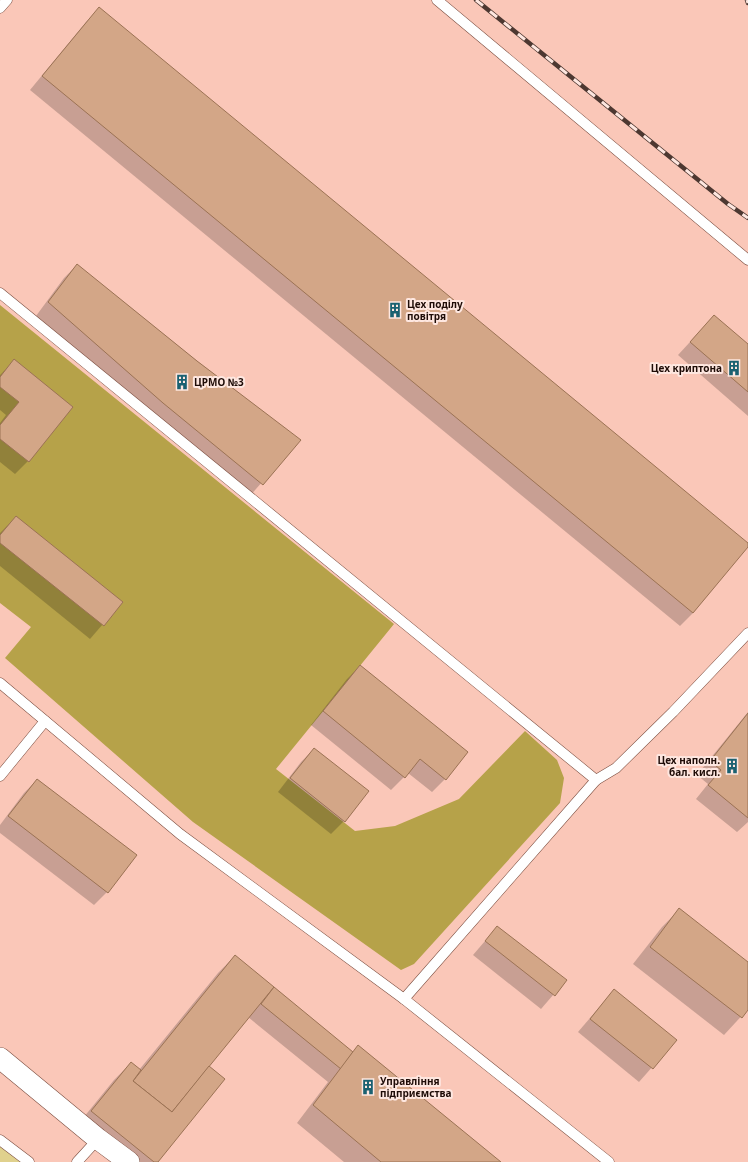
<svg xmlns="http://www.w3.org/2000/svg" width="748" height="1162" font-family="'Noto Sans',sans-serif">
<rect width="100%" height="100%" fill="#f9d7cd"/>
<rect fill="#fac7b8" x="0" y="0" width="748" height="1162"/>
<path fill="#e0d18d" d="M0 1144 28 1162H0Z"/>
<path fill="#b6a249" d="M0 305 394 624 276 769 355 831 395 826 459 799 525 731 557 760 564 778 560 803 414 964 401 970 193 822 5 658 31 627 0 603Z"/>
<g fill="#0003">
<path d="M99 9 748 545 693 613 680 626 30 90 86 22Z"/>
<path d="M77 265 197 361 299 440 249 497 36 316 64 278Z"/>
<path d="M714 316 748 345V416L678 355Z"/>
<path d="M14 361 28 461 15 474 0 462V423L6 415 0 410V375Z"/>
<path d="M16 517 122 602 90 639 0 566V533Z"/>
<path d="M360 666 445 779 432 792 408 773 391 790 311 725 347 679Z"/>
<path d="M748 712V822L737 832 696 799 708 784 697 775Z"/>
<path d="M314 749 344 821 331 834 278 792 301 762Z"/>
<path d="M37 780 107 892 94 905 0 833V825L24 793Z"/>
<path d="M679 910 748 963V1009L724 1035 633 964 662 927Z"/>
<path d="M497 927 566 980 541 1009 473 955Z"/>
<path d="M235 956 352 1053 499 1162H344L297 1123 328 1082 248 1017 208 1066 156 1162H116L75 1128 114 1080 131 1063 139 1070 218 973Z"/>
<path d="M614 990 676 1040 639 1082 578 1032Z"/>
</g>
<g fill="#d3a687" stroke="#9b7254">
<path d="M99 7 748 543V547L693 613 42 76Z"/>
<path d="M77 264 197 361 301 440 263 485 163 403 48 302Z"/>
<path d="M714 315 748 344V392L690 342Z"/>
<path d="M14 359 73 407 29 462 0 439V425L19 402 0 387V377Z"/>
<path d="M16 516 123 602 104 626 0 543V535Z"/>
<path d="M360 665 468 752 446 780 420 759 405 778 323 711Z"/>
<path d="M748 713V818L708 785 721 770 710 761Z"/>
<path d="M314 748 369 791 345 822 290 778Z"/>
<path d="M37 779 137 855 108 893 8 816Z"/>
<path d="M679 908 748 962V1010L742 1018 650 947Z"/>
<path d="M497 926 567 980 555 996 485 941Z"/>
<path d="M235 955 274 987 172 1112 133 1081Z"/>
<path d="M274 987 353 1052 341 1069 261 1004Z"/>
<path d="M614 989 677 1040 653 1069 590 1019Z"/>
<path d="M358 1045 501 1162H381L313 1105Z"/>
<path d="M131 1062 141 1070 133 1081 172 1112 209 1066 225 1079 158 1162H154L91 1111Z"/>
</g>
<g fill="none" stroke-linecap="round" stroke-linejoin="round">
<g stroke="#7b4d3f" stroke-width="11">
<g id="lane">
<path d="M437 0 748 260"/>
<path d="M0 8 7 0"/>
<path d="M0 293 596 780"/>
<path d="M0 683 180 834 404 999 609 1162"/>
<path d="M0 776 45 721"/>
<path d="M404 999 596 780 616 768 673 712 748 633"/>
<path d="M0 1140 29 1162"/>
<path d="M77 1162 98 1139"/>
</g>
</g>
<g stroke="#7b4d3f" stroke-width="22">
<path id="street" d="M0 1058 98 1139 129 1162"/>
</g>
<use href="#lane" stroke="#fff" stroke-width="10"/>
<use href="#street" stroke="#fff" stroke-width="21"/>
<g stroke="#4d3831" stroke-width="4.5">
<g id="rail">
<path d="M476 0 728 204 748 218"/>
<path d="M747 0 748 3"/>
</g>
</g>
<use href="#rail" stroke="#fee7e0" stroke-width="3" stroke-dasharray="9" stroke-linecap="butt"/>
</g>
<defs>
<g id="building-bare" transform="scale(1.2)"><path d="M-4-6H4V6H1V3H-1V6H-4ZM-2.5-4.3h1.7v1.8h-1.7ZM.8-4.3h1.7v1.8H.8ZM-2.5-1h1.7V.8h-1.7ZM.8-1h1.7V.8H.8Z" fill="#1a6171" stroke="#fee7e0" stroke-width="2.5" paint-order="stroke"/></g>
</defs>
<g fill-rule="evenodd">
<use href="#building-bare" x="395" y="310"/>
<use href="#building-bare" x="734" y="368"/>
<use href="#building-bare" x="182" y="382"/>
<use href="#building-bare" x="732" y="766"/>
<use href="#building-bare" x="368" y="1087"/>
</g>
<g text-anchor="middle" dominant-baseline="central" stroke-width="4" stroke-linejoin="round" paint-order="stroke">
<g font-size="10" font-weight="bold" fill="#1e0c07" stroke="#fee7e0" text-anchor="start">
<text x="407" y="304">Цех поділу<tspan x="407" dy="12">повітря</tspan></text>
<text x="722" y="368" text-anchor="end">Цех криптона</text>
<text x="194" y="382">ЦРМО №3</text>
<text x="720" y="760" text-anchor="end">Цех наполн.<tspan x="720" dy="12">бал. кисл.</tspan></text>
<text x="380" y="1081">Управління<tspan x="380" dy="12">підприємства</tspan></text>
</g>
</g>
</svg>
